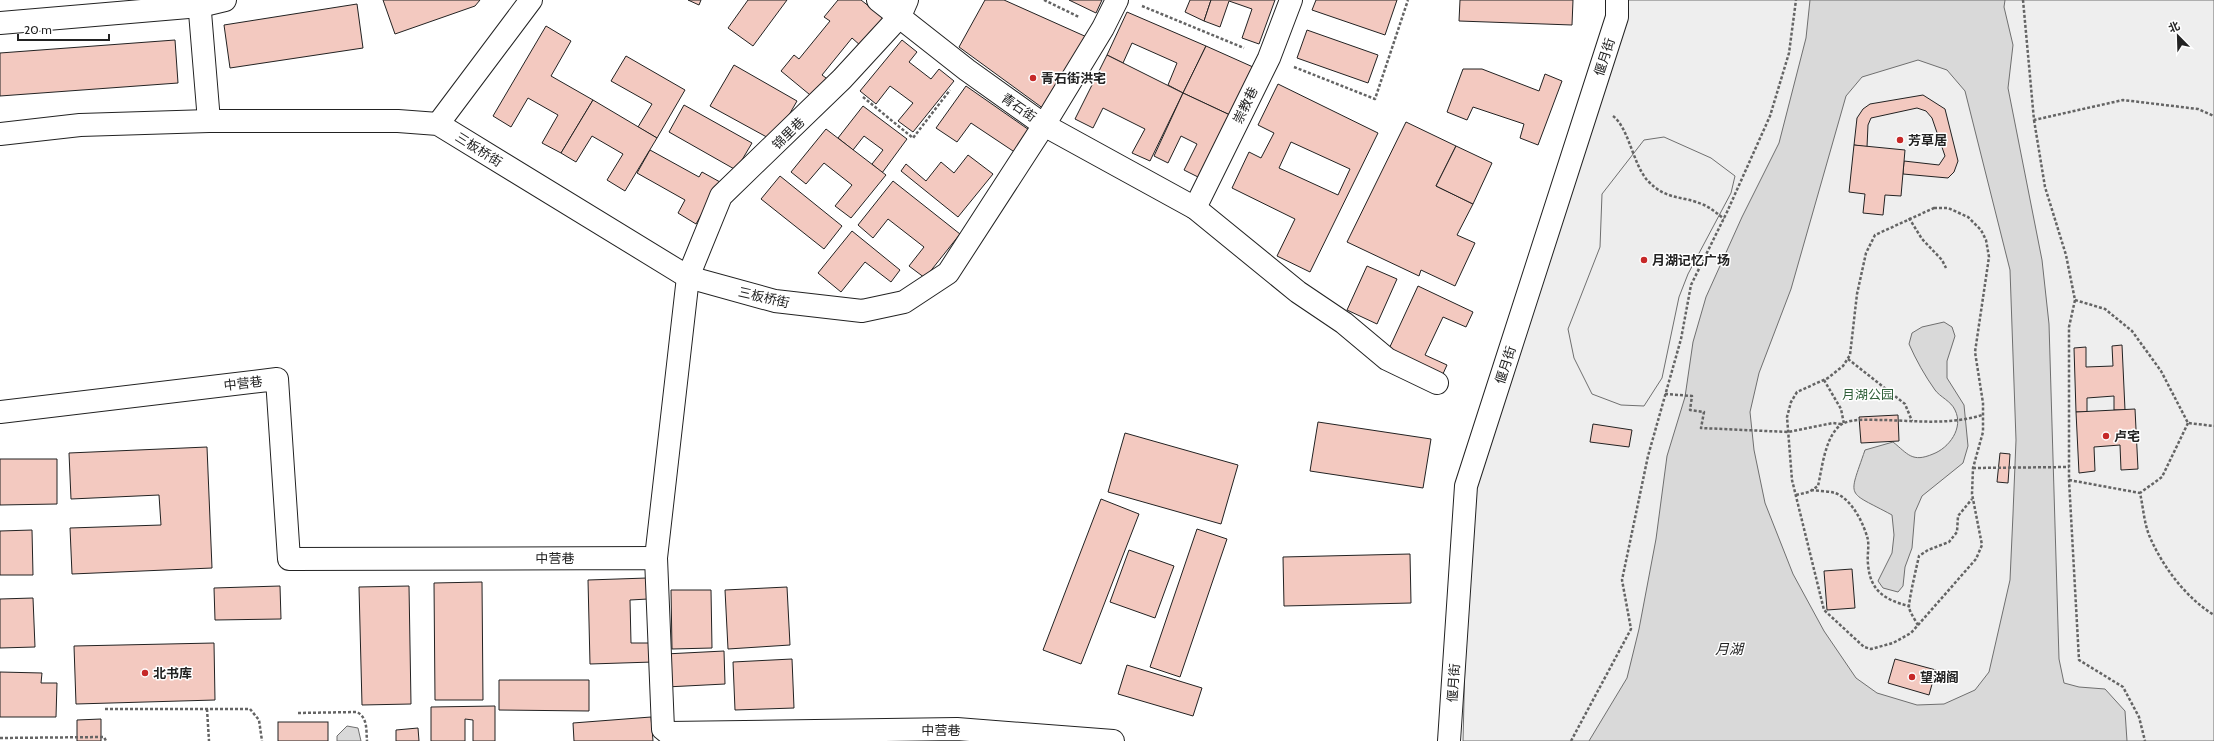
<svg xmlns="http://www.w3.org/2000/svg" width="2214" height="741" font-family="Cabin,'Noto Sans SC',sans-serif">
<rect width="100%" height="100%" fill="#fff"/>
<path fill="#eee" stroke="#6f6f6f" d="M1623 0H2214V741H1463L1467 577 1476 486Z"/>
<path fill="#ededed" stroke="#6f6f6f" d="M1664 137 1711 158 1735 176 1731 193 1688 274 1679 297 1662 378 1644 406 1621 405 1592 394 1574 358 1568 329 1600 247 1602 194 1644 140Z"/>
<g fill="#d9d9d9" stroke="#6f6f6f" fill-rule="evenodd">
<path d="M1810 0H2005L2004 7 2013 45 2008 88 2042 260 2049 324 2059 659 2064 683 2079 687 2105 689 2125 711 2127 741H1589L1627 678 1639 629 1656 539 1667 456 1685 397 1693 342 1706 297 1742 217 1779 143 1806 38ZM1918 60 1947 70 1965 91 2010 270 2016 440 2013 514 2010 580 1989 672 1975 690 1944 704 1917 705 1877 693 1856 678 1824 631 1793 574 1765 503 1754 450 1750 412 1759 373 1791 289 1846 96 1862 77Z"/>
<path d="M1944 322 1952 327 1955 336 1947 361V378L1964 405 1968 446 1963 463 1922 496 1915 512 1912 548 1905 567 1903 586 1898 592 1883 588 1878 581 1892 553 1894 535 1892 515C1846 490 1848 500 1865 450L1893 442C1908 454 1912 463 1933 454 1949 448 1964 428 1955 410 1951 401 1940 397 1935 390 1925 376 1916 360 1909 344L1912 333 1922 327Z"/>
<path d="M347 726 358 728 361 741H337V736Z"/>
</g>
<g fill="#f3c9c0" stroke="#222" fill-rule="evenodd">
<path d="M383 0H480L475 6 395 34Z"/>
<path d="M688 0H701L699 5Z"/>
<path d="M748 0H787L753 46 728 28Z"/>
<path d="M838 0H861L884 18 861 46 852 38 822 75 830 81 815 99 781 71 794 55 799 59 830 21 824 17Z"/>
<path d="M985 0H1004L1089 38 1044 109 959 47Z"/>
<path d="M1069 0H1102L1096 13Z"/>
<path d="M1190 0H1211L1204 21 1185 12Z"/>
<path d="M1211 0H1275L1259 44 1242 38 1252 9 1229 1 1220 27 1204 21Z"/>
<path d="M1316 0H1397L1385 35 1312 10Z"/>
<path d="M1460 0H1573L1572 25 1459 21Z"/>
<path d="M357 4 363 48 230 68 224 25Z"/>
<path d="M1127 12 1206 46 1183 93 1168 85 1177 63 1132 43 1123 63 1107 55Z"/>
<path d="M546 26 571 41 551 76 593 100 561 153 542 143 558 115 528 98 511 127 493 116Z"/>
<path d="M1307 30 1378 55 1368 83 1297 58Z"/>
<path d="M175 40 178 83 0 96V53Z"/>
<path d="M902 40 917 52 909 62 931 79 939 69 954 81 913 132 898 121 913 103 890 86 876 104 860 91Z"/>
<path d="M1206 46 1253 67 1230 115 1183 93Z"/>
<path d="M1107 55 1183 93 1150 161 1132 153 1145 129 1103 108 1093 128 1075 119Z"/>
<path d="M626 56 685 90 657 138 638 127 652 104 611 81Z"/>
<path d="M734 65 797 101 774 141 710 106Z"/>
<path d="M1463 69H1482L1539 91 1545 74 1562 81 1538 145 1520 138 1524 124 1473 107 1467 120 1447 112Z"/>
<path d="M1278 84 1378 133 1310 272 1277 256 1295 219 1232 188 1249 152 1261 158 1274 133 1258 125ZM1291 142 1350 169 1338 195 1279 168Z"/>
<path d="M966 86 1032 132 1016 153 971 123 957 142 936 128Z"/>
<path d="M1183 93 1230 115 1200 178 1184 170 1197 144 1181 136 1168 163 1154 156Z"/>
<path d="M1923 95 1945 109 1958 161 1954 172 1948 178 1903 174 1904 161 1939 165 1945 156 1932 118 1926 111 1917 108 1871 118 1868 125 1867 147 1854 145 1857 118 1863 109 1870 104Z"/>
<path d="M593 100 657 138 625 191 607 180 623 154 592 136 576 162 561 153Z"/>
<path d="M684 105 752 143 736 170 669 132Z"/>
<path d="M863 106 907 139 882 173 872 164 883 150 864 136 853 150 838 138Z"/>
<path d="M1406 122 1456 146 1436 186 1473 204 1457 235 1475 243 1455 286 1421 270 1419 276 1347 242Z"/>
<path d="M826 129 886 175 851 218 835 206 852 185 824 163 806 184 791 172Z"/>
<path d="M1854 145 1905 150 1901 196 1885 195 1883 215 1863 213 1865 194 1849 192Z"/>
<path d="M1456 146 1492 163 1473 204 1436 186Z"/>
<path d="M650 150 699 177 702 172 720 182 696 224 678 213 685 200 637 173Z"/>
<path d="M968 155 993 174 958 217 901 171 906 164 926 181 941 162 954 173Z"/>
<path d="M780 176 842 226 824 249 761 199Z"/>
<path d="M893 181 960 234 925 278 909 266 924 247 888 219 873 238 858 225Z"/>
<path d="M852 231 900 270 891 282 865 262 841 292 818 273Z"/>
<path d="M1367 266 1397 279 1377 324 1347 310Z"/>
<path d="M1418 286 1473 312 1466 327 1443 317 1425 355 1447 365 1442 376 1388 351Z"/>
<path d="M2122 345 2125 410H2114V396L2087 398V412H2076L2074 348 2086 347V367L2113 366 2112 346Z"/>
<path d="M2135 409 2138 469 2121 470 2120 445 2094 447 2095 471 2079 473 2076 412Z"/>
<path d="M1898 415 1899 441 1861 443 1859 417Z"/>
<path d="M1318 422 1431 439 1423 488 1310 471Z"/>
<path d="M1593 424 1632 430 1629 447 1590 442Z"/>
<path d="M1125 433 1238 465 1221 524 1108 492Z"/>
<path d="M207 447 212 568 72 574 70 528 161 525 159 495 71 499 69 453Z"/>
<path d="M2000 453 2010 454 2008 483 1997 482Z"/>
<path d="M0 459H57V504L0 505Z"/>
<path d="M1101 499 1139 514 1081 664 1043 650Z"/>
<path d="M1197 529 1227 539 1180 677 1150 667Z"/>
<path d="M32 530 33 575H0V531Z"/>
<path d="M1129 550 1174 566 1155 618 1110 602Z"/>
<path d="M1410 554 1411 603 1284 606 1283 557Z"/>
<path d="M1852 569 1855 608 1827 610 1824 571Z"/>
<path d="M647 578 648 599 630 600 631 643H652L653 662 590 664 588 580Z"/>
<path d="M482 582 483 700H435L434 583Z"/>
<path d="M280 586 281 619 215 620 214 588Z"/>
<path d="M409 586 411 704 362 705 359 587Z"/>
<path d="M787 587 790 645 728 649 725 590Z"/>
<path d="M671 590H711L712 648 672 649Z"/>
<path d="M33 598 35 647 0 648V599Z"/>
<path d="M214 643 215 700 76 704 74 646Z"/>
<path d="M724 651 725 684 666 687 665 654Z"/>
<path d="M792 659 794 708 735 710 733 662Z"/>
<path d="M1895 659 1936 670 1929 695 1888 683Z"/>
<path d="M1127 665 1202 688 1193 716 1118 694Z"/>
<path d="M0 672 42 673 41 683H57L56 717H0Z"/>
<path d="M499 680H589V711L499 710Z"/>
<path d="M495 706V741H473V720L465 719V741H431V707Z"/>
<path d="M651 717 653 741H574L573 723Z"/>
<path d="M101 719V741H77V720Z"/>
<rect x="278" y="722" width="50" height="19"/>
<path d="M418 728 419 741H396V730Z"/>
</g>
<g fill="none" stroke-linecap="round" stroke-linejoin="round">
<g stroke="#222" stroke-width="24">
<g id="minor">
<path d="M199 0 209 121"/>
<path d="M878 0 967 70 1044 125 1103 28 1117 0"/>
<path d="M0 23 200 6 225 0"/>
<path d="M438 124 531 0"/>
<path d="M0 134 80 125 209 121H398L438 124 688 277 775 301 862 311 904 302 948 273 1044 125 1195 208 1298 292 1344 323 1387 359 1437 383"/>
<path d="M1195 208 1269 58 1291 0"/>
<path d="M0 412 277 379 289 559 656 558 663 729 668 733 957 729 1113 741"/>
<path d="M656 558 688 277 721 196 842 79 900 16 907 0"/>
<path d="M1449 741 1466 486 1617 17V0"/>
</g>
</g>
<g stroke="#646464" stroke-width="2.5" stroke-dasharray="3 2" stroke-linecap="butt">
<path d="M1044 0 1079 17"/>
<path d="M2023 0 2034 120 2123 100 2198 109 2214 116"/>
<path d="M1142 6 1244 48"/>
<path d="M1294 67 1375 99 1408 0"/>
<path d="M863 97 913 138 950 90"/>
<path d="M1613 116C1629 128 1633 165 1648 181 1667 201 1682 195 1704 205 1711 208 1718 214 1724 219"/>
<path d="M2034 120 2045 187 2066 255 2075 300 2069 327V480L2079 660 2123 687 2139 717 2145 741"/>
<path d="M1934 208H1948L1968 217 1981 230 1986 240 1989 257 1975 352 1983 403V432L1973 468 1972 494 1982 545 1976 559 1911 633 1893 643 1871 649 1864 647 1824 610 1792 480 1787 417 1791 402 1797 392 1828 378 1843 366 1850 355 1857 294 1866 253 1875 235Z"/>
<path d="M1909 218 1922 239 1942 260 1946 268"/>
<path d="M2075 300 2105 309 2132 331 2161 371 2188 423 2214 426"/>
<path d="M1848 359 1905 404 1912 421"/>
<path d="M1824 380 1841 409 1844 424"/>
<path d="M1665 394 1692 396 1690 410 1704 412 1701 428 1788 432 1833 423 1841 424"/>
<path d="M2188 423 2162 477 2140 493C2143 506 2144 522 2149 535 2162 566 2186 598 2214 615"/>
<path d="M1973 468 2069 467"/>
<path d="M2069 480 2140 493"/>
<path d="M1811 490C1819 491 1828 491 1835 493 1852 499 1864 524 1868 540 1869 548 1867 556 1868 564 1870 591 1885 600 1909 606"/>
<path d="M1796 495 1809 492 1818 486C1822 469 1825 435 1842 424 1853 418 1872 420 1884 420 1917 421 1951 425 1982 415"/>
<path d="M1918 625C1915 620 1911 614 1909 608 1908 603 1917 565 1919 556L1928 550 1949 542 1957 532 1958 516 1972 499"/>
<path d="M105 709H250L259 720 262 741"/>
<path d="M207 709 209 741"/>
<path d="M298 713 357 712C368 718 366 730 367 741"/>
<path d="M0 738 104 737 106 741"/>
<path d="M1571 741 1631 629 1622 580 1648 456 1681 339 1691 285 1727 212 1770 116 1789 53 1796 0"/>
</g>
<use href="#minor" stroke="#fff" stroke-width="22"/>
</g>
<g fill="#c62828" stroke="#fff" stroke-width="1.5">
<circle cx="1033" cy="78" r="4"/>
<circle cx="1900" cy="140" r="4"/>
<circle cx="1644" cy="260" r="4"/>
<circle cx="2106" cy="436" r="4"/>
<circle cx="145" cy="673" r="4"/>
<circle cx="1912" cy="677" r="4"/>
</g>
<g text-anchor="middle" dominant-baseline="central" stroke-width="3" stroke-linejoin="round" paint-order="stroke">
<g font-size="13" fill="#222" stroke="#fff">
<text transform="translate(1604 57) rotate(-72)">偃月街</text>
<text transform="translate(1245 105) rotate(-64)">崇教巷</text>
<text transform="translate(1019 107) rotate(35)">青石街</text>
<text transform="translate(788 133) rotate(-45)">锦里巷</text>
<text transform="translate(479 149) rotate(32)">三板桥街</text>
<text transform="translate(764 297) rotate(13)">三板桥街</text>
<text transform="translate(1505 365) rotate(-72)">偃月街</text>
<text transform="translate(243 383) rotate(-7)">中营巷</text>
<text x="555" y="558">中营巷</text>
<text transform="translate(1453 683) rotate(-86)">偃月街</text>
<text x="941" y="730">中营巷</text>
</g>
<g font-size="13" font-weight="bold" fill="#222" stroke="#fff" text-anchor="start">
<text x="1041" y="78">青石街洪宅</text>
<text x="1908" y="140">芳草居</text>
<text x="1652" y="260">月湖记忆广场</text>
<text x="2114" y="436">卢宅</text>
<text x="153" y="673">北书库</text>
<text x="1920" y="677">望湖阁</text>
</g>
<g font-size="13" fill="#2f5e38" stroke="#fff">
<text x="1868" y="394">月湖公园</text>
</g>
<g font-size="14" font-style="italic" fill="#222" stroke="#fff">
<text x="1729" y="649">月湖</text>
</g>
</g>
<g transform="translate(2178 36) rotate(337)" stroke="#ffffff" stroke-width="3" paint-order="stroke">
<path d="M0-3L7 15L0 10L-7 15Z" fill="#222222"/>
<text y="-6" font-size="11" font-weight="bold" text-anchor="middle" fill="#222222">北</text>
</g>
<path d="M18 34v6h91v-6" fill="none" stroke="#222222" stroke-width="2"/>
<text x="24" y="34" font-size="12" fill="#222222" stroke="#ffffff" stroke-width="3" paint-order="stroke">20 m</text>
</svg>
